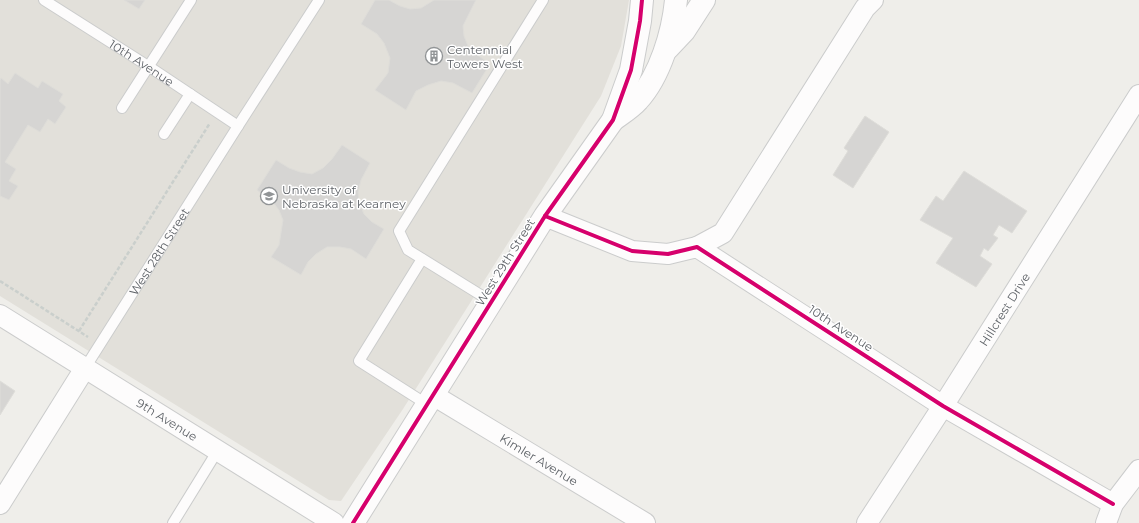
<svg xmlns="http://www.w3.org/2000/svg" width="1139" height="523" font-family="Montserrat,sans-serif">
<rect width="100%" height="100%" fill="#efeeea"/>
<path fill="#e2e0da" d="M0 0H629L621 46 601 96 403 409 341 501 329 500 0 296Z"/>
<g fill="#d6d5d3" stroke="#deddd9">
<path d="M124 0H145L139 9Z"/>
<path d="M375 0H389L400 6 410 9 421 8 434 0H476L463 26 464 36 468 46 476 54 490 64 472 93 453 83 441 81 428 85 416 91 406 110 375 90 388 73 390 58 384 43 377 34 361 24Z"/>
<path d="M15 73 38 88 42 81 63 94 59 101 66 107 55 124 48 119 40 132 28 125 5 162 16 169 9 181 18 186 9 200 0 196V80L1 78 8 84Z"/>
<path d="M865 116 889 132 853 188 833 175 848 151 844 148Z"/>
<path d="M342 145 370 163 361 180 358 192 359 203 364 214 372 222 384 229 366 259 351 249 340 247H327L316 254 308 262 301 275 271 257 279 245 283 220 279 210 272 201 257 190 276 160 289 168 300 172 312 174 323 168 332 159Z"/>
<path d="M964 171 1027 211 1012 233 999 225 993 235 998 238 988 251 984 248 980 256 992 264 976 287 936 263 953 238 920 220 936 196 943 201Z"/>
<path d="M0 381 15 391 0 415Z"/>
</g>
<g fill="none" stroke-linecap="round" stroke-linejoin="round">
<g stroke="#cbcccc" stroke-width="12">
<g id="service">
<path id="s1" d="M44 0 148 66 238 126"/>
<path d="M122 108 191 0"/>
<path d="M164 134 190 94"/>
<path d="M422 259 359 361 428 405"/>
<path d="M492 302 408 250 399 231 543 0"/>
<path id="s2" d="M85 368 238 126 319 0"/>
<path d="M173 523 218 450"/>
</g>
</g>
<g stroke="#cbcccc" stroke-width="22">
<g id="minor">
<path d="M545 216 632 251 668 254 697 247 943 406 1113 504"/>
<path d="M697 247 723 233 865 8 873 0"/>
<path id="s3" d="M0 315 334 523"/>
<path id="s4" d="M433 395 645 523"/>
<path d="M0 504 85 368"/>
<path id="s5" d="M867 523 943 406 1139 95"/>
<path d="M1106 523 1113 504 1139 470"/>
</g>
</g>
<g stroke="#cbcccc" stroke-width="24">
<g id="tertiary">
<path d="M668 48 684 31 704 0"/>
<path d="M613 120C621 114 631 108 638 100 660 76 673 32 676 0"/>
<path d="M353 523 545 216 613 120 631 70 640 21 642 0"/>
</g>
</g>
<g stroke="#cacfcc" stroke-width="2.5" stroke-dasharray="4 2" stroke-linecap="butt">
<path d="M0 281 88 337"/>
<path d="M79 331 210 123"/>
</g>
<use href="#service" stroke="#fdfcfc" stroke-width="10"/>
<use href="#minor" stroke="#fdfcfc" stroke-width="20"/>
<use href="#tertiary" stroke="#fdfcfc" stroke-width="22"/>
<g stroke="#fff" stroke-width="6">
<g id="cycleway">
<path d="M545 216 632 251 668 254 697 247 943 406 1113 504"/>
<path d="M353 523 545 216 613 120 631 70 640 21 642 0"/>
</g>
</g>
<use href="#cycleway" stroke="#d6006c" stroke-width="4"/>
</g>
<defs>
<g id="building-ring" transform="scale(0.9)"><circle r="9.5" fill="#fff" stroke="#919496" stroke-width="1.5"/><path d="M-4-6H4V6H1V3H-1V6H-4ZM-2.5-4.3h1.7v1.8h-1.7ZM.8-4.3h1.7v1.8H.8ZM-2.5-1h1.7V.8h-1.7ZM.8-1h1.7V.8H.8Z" fill="#919496"/></g>
<g id="university-ring" transform="scale(0.9)"><circle r="9.5" fill="#fff" stroke="#919496" stroke-width="1.5"/><path d="M0-5L7-2L0 1L-7-2ZM-4 1L0 2.5L4 1V4Q0 6-4 4Z" fill="#919496"/></g>
</defs>
<g fill-rule="evenodd">
<use href="#building-ring" x="434" y="56"/>
<use href="#university-ring" x="269" y="196"/>
</g>
<g text-anchor="middle" dominant-baseline="central" stroke-width="3" stroke-linejoin="round" paint-order="stroke">
<g font-size="12" fill="#5f6368" stroke="#fff" text-anchor="start">
<text x="447" y="49">Centennial<tspan x="447" dy="14">Towers West</tspan></text>
<text x="282" y="189">University of<tspan x="282" dy="14">Nebraska at Kearney</tspan></text>
</g>
<g font-size="12" fill="#5f6368" stroke="#fff">
<text stroke="none"><textPath href="#s1" startOffset="116">10th Avenue</textPath></text>
<text stroke="none"><textPath href="#s2" startOffset="138">West 28th Street</textPath></text>
<text transform="translate(505 262) rotate(-58)">West 29th Street</text>
<text stroke="none"><textPath href="#s5" startOffset="254">Hillcrest Drive</textPath></text>
<text transform="translate(841 328) rotate(33)">10th Avenue</text>
<text stroke="none"><textPath href="#s3" startOffset="197">9th Avenue</textPath></text>
<text stroke="none"><textPath href="#s4" startOffset="124">Kimler Avenue</textPath></text>
</g>
</g>
</svg>
